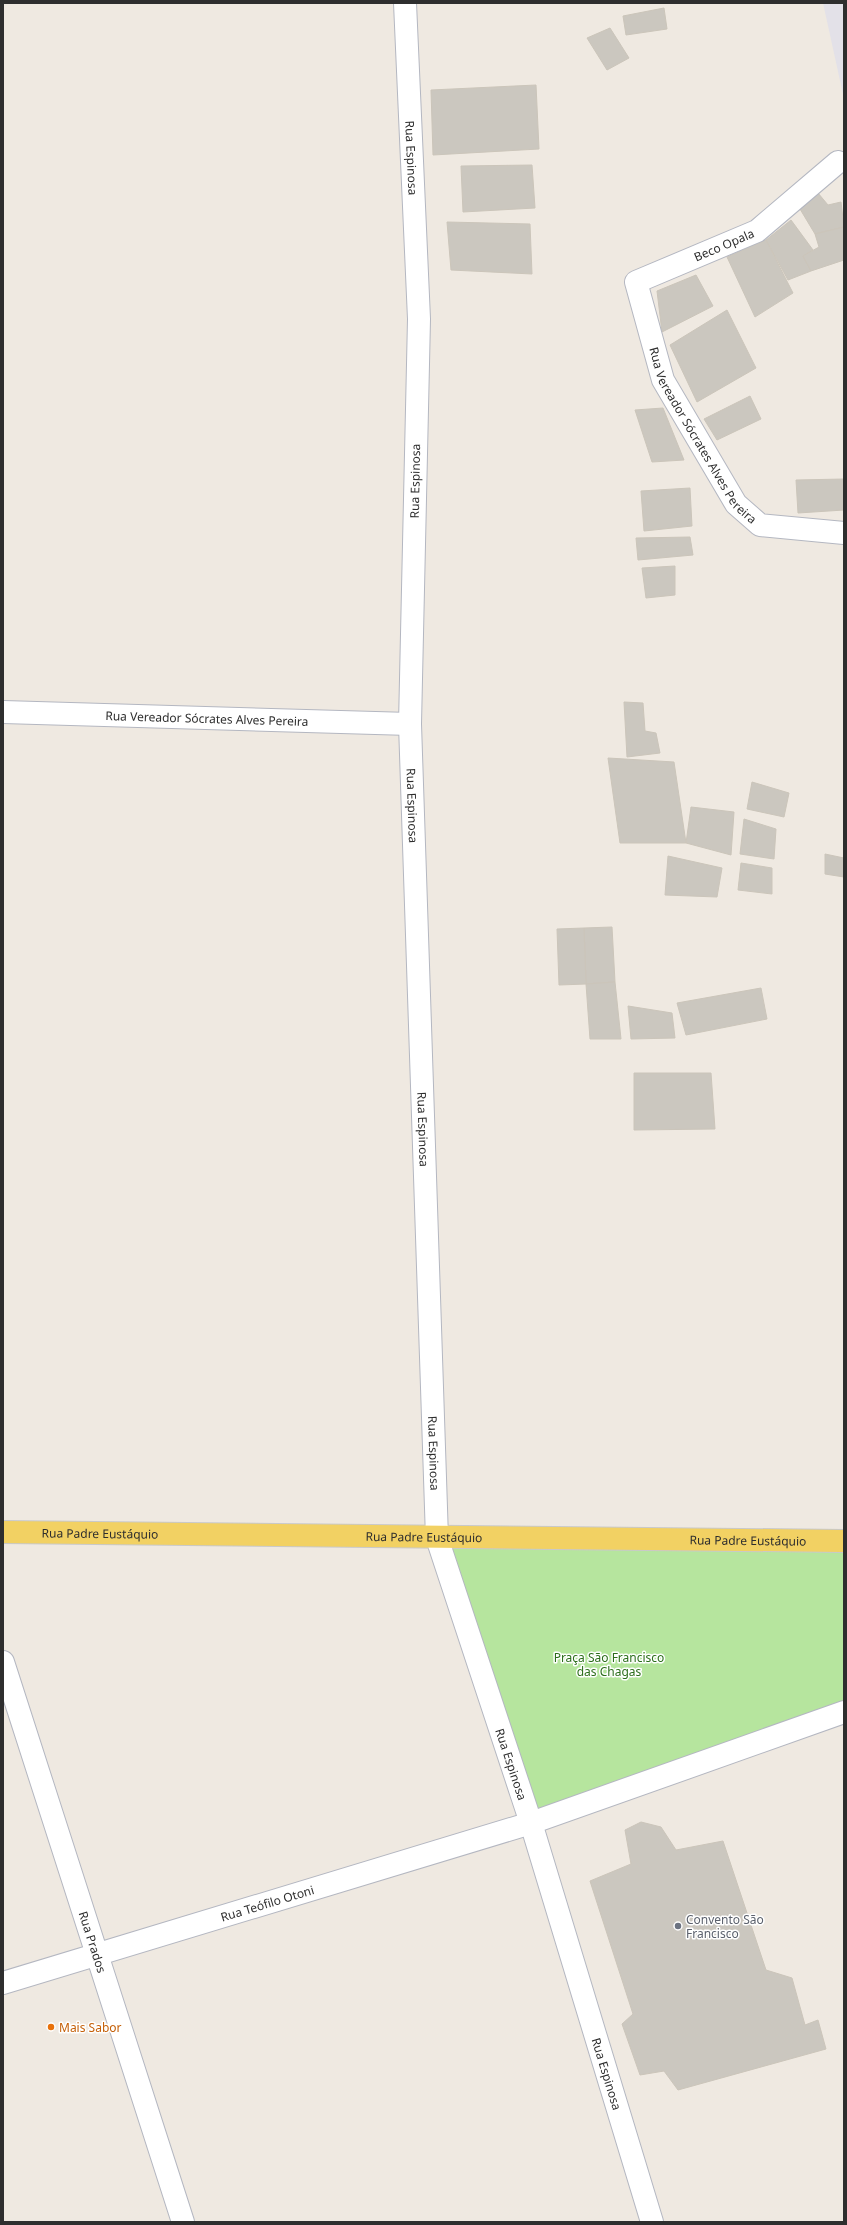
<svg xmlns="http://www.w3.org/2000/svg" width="847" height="2225" font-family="'Noto Sans',sans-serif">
<rect width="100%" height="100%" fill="#efe9e1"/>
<path fill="#e3e1e8" d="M823 3H844V99Z"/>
<path fill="#b6e59e" d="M437 1538 844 1541V1712L531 1823Z"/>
<g fill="#cbc7bf" stroke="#cbc5ba">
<path d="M664 8 667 29 626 35 623 16Z"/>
<path d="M610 28 629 58 607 70 587 38Z"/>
<path d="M536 85 539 149 433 155 431 90Z"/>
<path d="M532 165 535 208 463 212 461 166Z"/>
<path d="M818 193 828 205 841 202 844 227 815 234 800 209Z"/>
<path d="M791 220 813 250 803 256 811 271 788 280 766 240Z"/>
<path d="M447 222 530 224 532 274 451 270Z"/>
<path d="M844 227V260L811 271 803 256 819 247 815 234Z"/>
<path d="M766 240 793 293 755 317 727 257Z"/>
<path d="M696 275 713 306 662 332 657 291Z"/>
<path d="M727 310 756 368 697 402 670 345Z"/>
<path d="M750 396 761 419 717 440 704 419Z"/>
<path d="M663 408 684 460 652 462 635 410Z"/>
<path d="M844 479V510L798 513 796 480Z"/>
<path d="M690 488 692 526 644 531 641 491Z"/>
<path d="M690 537 693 555 638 560 636 538Z"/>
<path d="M675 566V595L646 598 642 568Z"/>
<path d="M624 702 643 703 645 731 656 733 660 753 627 757Z"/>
<path d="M608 758 674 762 686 843H620Z"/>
<path d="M752 782 789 793 784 817 747 809Z"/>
<path d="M691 807 734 812 731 855 686 843Z"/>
<path d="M744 819 776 829 774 859 740 854Z"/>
<path d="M825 854 844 858V877L825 874Z"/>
<path d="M668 856 722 868 717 897 665 895Z"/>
<path d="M741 863 772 868V894L738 890Z"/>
<path d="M612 927 615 982 586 984 584 928Z"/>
<path d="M584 928 586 984 559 985 557 929Z"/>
<path d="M615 982 621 1039H590L586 984Z"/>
<path d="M761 988 767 1019 686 1035 677 1003Z"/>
<path d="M628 1006 672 1013 675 1038 631 1039Z"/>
<path d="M634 1073H711L715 1129 634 1130Z"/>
<path d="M641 1822 661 1827 676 1850 723 1841 766 1970 792 1978 805 2025 818 2020 826 2049 678 2090 664 2071 640 2075 622 2024 633 2014 590 1881 631 1864 625 1830Z"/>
</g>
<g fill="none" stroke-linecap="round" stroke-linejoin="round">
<g stroke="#b4b7c1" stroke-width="24">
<g id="minor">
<path id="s1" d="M405 3 419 319 410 724 437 1538 531 1823 652 2222"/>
<path id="s2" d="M838 162 757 231 636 282 663 380 736 504 760 525 844 533"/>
<path id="s3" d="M3 712 410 724"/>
<path id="s4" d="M3 1662 183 2222"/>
<path id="s5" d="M3 1983 531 1823 844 1712"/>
</g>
</g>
<g stroke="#c9c9c9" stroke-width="24">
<g id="major">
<path id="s6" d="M3 1532 844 1541"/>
</g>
</g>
<use href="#minor" stroke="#fff" stroke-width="22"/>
<use href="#major" stroke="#f2d163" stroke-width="22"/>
</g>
<circle fill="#6b7280" stroke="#fff" stroke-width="1.5" cx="678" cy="1926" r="4"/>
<circle fill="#e8710a" stroke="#fff" stroke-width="1.5" cx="51" cy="2027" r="4"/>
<g text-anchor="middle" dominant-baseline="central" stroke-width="3" stroke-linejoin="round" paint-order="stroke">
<g font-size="12" fill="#2e2e2e" stroke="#fff">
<text stroke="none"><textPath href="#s1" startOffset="155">Rua Espinosa</textPath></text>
<text transform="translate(724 245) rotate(-23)">Beco Opala</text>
<text stroke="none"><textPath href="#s2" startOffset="407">Rua Vereador Sócrates Alves Pereira</textPath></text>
<text transform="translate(415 481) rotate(-89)">Rua Espinosa</text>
<text stroke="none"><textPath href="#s3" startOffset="204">Rua Vereador Sócrates Alves Pereira</textPath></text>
<text stroke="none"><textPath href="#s1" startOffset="803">Rua Espinosa</textPath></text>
<text stroke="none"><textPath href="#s1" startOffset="1127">Rua Espinosa</textPath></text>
<text stroke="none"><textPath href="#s1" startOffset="1451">Rua Espinosa</textPath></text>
<text stroke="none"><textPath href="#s6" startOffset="97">Rua Padre Eustáquio</textPath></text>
<text stroke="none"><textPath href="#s6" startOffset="421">Rua Padre Eustáquio</textPath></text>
<text stroke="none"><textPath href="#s6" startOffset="745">Rua Padre Eustáquio</textPath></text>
<text stroke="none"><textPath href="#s1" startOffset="1774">Rua Espinosa</textPath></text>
<text stroke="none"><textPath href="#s5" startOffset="276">Rua Teófilo Otoni</textPath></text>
<text stroke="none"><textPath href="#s4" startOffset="294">Rua Prados</textPath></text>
<text stroke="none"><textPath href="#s1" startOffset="2098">Rua Espinosa</textPath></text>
</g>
<g font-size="12" fill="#2c6e1b" stroke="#fff">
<text x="609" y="1657">Praça São Francisco<tspan x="609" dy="14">das Chagas</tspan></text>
</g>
<g font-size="12" fill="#5b616d" stroke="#fff" text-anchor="start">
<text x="686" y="1919">Convento São<tspan x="686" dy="14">Francisco</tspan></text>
</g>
<g font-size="12" fill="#c56008" stroke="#fff" text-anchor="start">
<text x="59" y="2027">Mais Sabor</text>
</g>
</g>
<rect width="847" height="2225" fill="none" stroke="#2e2e2e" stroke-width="8"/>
</svg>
